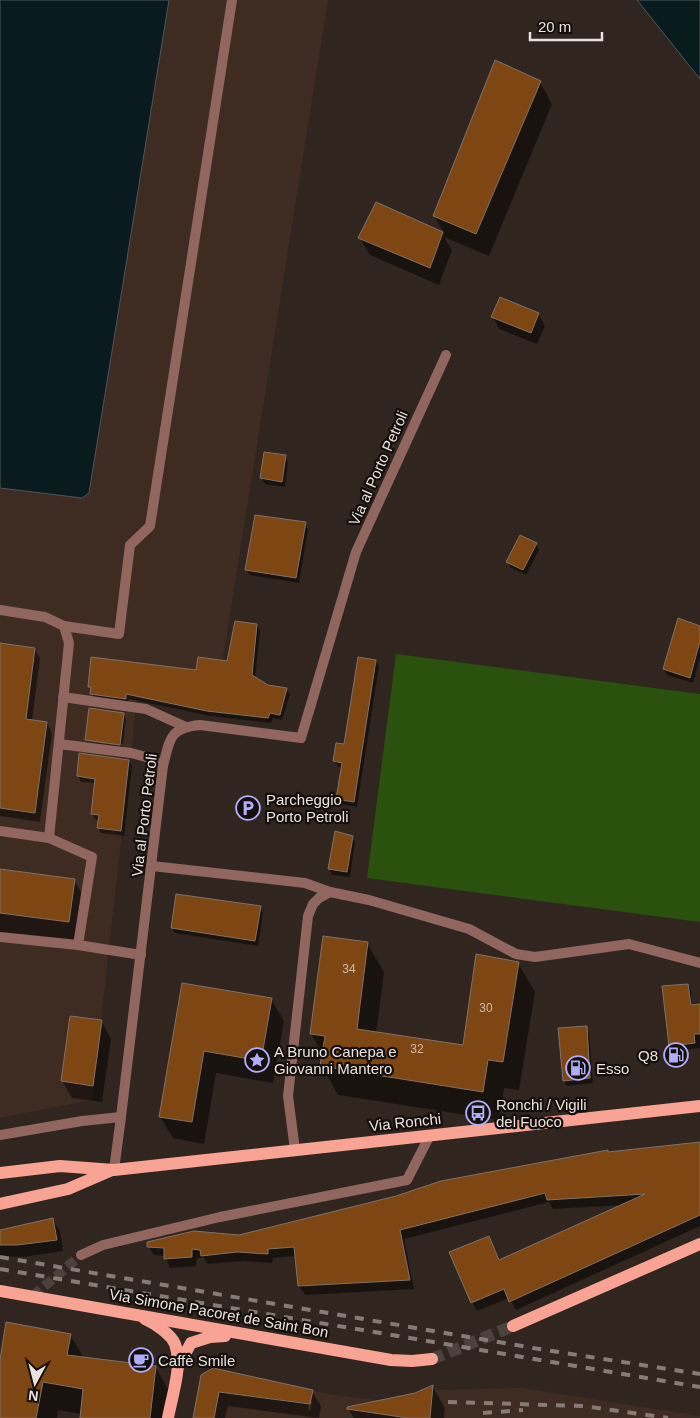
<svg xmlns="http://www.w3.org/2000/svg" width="700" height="1418" font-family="Arial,sans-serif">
<rect width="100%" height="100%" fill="#30251f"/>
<g fill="#3e2c23">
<path d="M169 0H328L214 714 137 699 92 1100 0 1118V488L82 498 89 493Z"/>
<path d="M213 1368 333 1395 379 1400 415 1393 433 1385 436 1390 522 1388 700 1416V1418H193L201 1375Z"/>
</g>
<path fill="#2a510e" d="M396 654 700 694V922L367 878Z"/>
<g fill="#0a1b20" stroke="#4d5659">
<path d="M0 0H169L89 493 82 498 0 488Z"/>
<path d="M637 0H700V79Z"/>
</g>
<g fill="#0007" fill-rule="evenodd">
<path d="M540 82 552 104 489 256 444 237 452 250 439 285 370 255 360 238 376 204 445 234 434 216Z"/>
<path d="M538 314 545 326 537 344 499 329 493 317Z"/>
<path d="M285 456 288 462 285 487 265 484 262 478Z"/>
<path d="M305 524 308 529 299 583 250 575 247 570Z"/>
<path d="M536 544 539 550 526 575 511 568 508 562Z"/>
<path d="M257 625 260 631 255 678 267 686 286 689 290 694 282 720 273 718 271 723 211 716 129 699 128 704 95 699 92 694 90 686 197 672 228 663Z"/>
<path d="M700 627V657L693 683 667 675 664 669Z"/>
<path d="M0 645 34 649 40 658 32 721 47 723 52 733 40 822 0 816Z"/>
<path d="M375 661 379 666 357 807 340 804 337 799 342 767H338L334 761 345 745Z"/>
<path d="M123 714 126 719 123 744 88 739V742L123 746V750L89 746 86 740Z"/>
<path d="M129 761 132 766 124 836 101 833 98 828 99 820H96L92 814 96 783 81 782 78 776Z"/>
<path d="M352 837 355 842 350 877 332 875 329 869Z"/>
<path d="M0 870 74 880 87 902 81 944 0 933Z"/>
<path d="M260 907 263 913 258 946 175 933 172 928Z"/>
<path d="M367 943 384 972 376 1034 464 1046 518 963 535 992 519 1090 504 1088 499 1120 338 1095 322 1066 323 1054 311 1034Z"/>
<path d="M183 984 271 999 284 1021 273 1083 216 1073 204 1144 173 1138 160 1117Z"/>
<path d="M688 985 691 990 692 1006H700V1048L673 1051 670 1045Z"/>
<path d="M101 1021 111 1039 102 1102 72 1098 62 1081Z"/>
<path d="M586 1027 589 1033 593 1083 567 1086 564 1080Z"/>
<path d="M700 1143V1226L516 1310 509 1298 477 1311 472 1302 489 1237 500 1261 625 1205 553 1209 549 1202 404 1239 414 1289 305 1295 299 1286 296 1256 273 1258 272 1263 243 1261 208 1264 204 1258H197L196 1266 170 1268 165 1256 154 1255 148 1246 239 1236 608 1153Z"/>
<path d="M53 1220 60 1231 63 1251 24 1257 0 1256V1231Z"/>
<path d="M70 1335 84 1358 156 1368 172 1396 169 1418H81V1414L58 1410 57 1418H0V1367Z"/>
<path d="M202 1376 312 1391 321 1406 319 1418 228 1406 225 1418H194ZM309 1402H312L310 1411 308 1410Z"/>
<path d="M433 1387 445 1408 444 1418H354L348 1409 416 1394Z"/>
</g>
<g fill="#7e4612" stroke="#7e7269">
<path d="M495 60 541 81 476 234 433 216Z"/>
<path d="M376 202 443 232 430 268 358 238Z"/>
<path d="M500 297 539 313 531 333 491 317Z"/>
<path d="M264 452 286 455 282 482 260 478Z"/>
<path d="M255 515 306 522 296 578 245 570Z"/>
<path d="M520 535 537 543 523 570 506 562Z"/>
<path d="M678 618 700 626V641L690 678 663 669Z"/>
<path d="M235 621 257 624 252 675 268 685 287 688 280 715 270 713 268 718 207 711 126 694V699L90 694 91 687H88L91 657 196 670 198 657 227 661Z"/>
<path d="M0 643 35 648 26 719 47 722 35 813 0 808Z"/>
<path d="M358 657 376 660 354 802 336 799 342 763 333 761 336 743 344 744Z"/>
<path d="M89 708 124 713 120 745 85 740Z"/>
<path d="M79 753 129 760 121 831 97 828 99 815 91 814 95 779 77 776Z"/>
<path d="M335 831 353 836 347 872 328 869Z"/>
<path d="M0 869 75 879 69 922 0 913Z"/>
<path d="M176 894 261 906 255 941 171 928Z"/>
<path d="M323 936 368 942 357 1029 463 1045 476 954 519 962 503 1062 488 1060 483 1092 320 1066 325 1036 310 1034Z"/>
<path d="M182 983 272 998 261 1061 204 1051 192 1122 159 1117Z"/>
<path d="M688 984 691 1005 700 1004V1034H694L695 1043 669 1046 662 986Z"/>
<path d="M70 1016 102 1020 93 1086 61 1081Z"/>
<path d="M587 1026 590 1078 563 1081 558 1028Z"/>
<path d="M700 1142V1215L509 1302 504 1289 471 1303 449 1252 489 1236 499 1260 645 1194 547 1200 545 1193 400 1230 410 1280 298 1286 294 1247 268 1249V1254L237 1252 201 1256 200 1250 192 1249V1257L164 1259V1248L147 1247V1242L194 1231 239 1235 396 1196 441 1181 608 1150V1152Z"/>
<path d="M53 1218 57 1240 17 1245H0V1230Z"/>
<path d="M6 1322 71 1334 67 1355 156 1366 150 1418H80L83 1389 43 1382 36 1418H0V1360Z"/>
<path d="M213 1368 313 1390 310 1404 219 1392 214 1418H193L201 1375Z"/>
<path d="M433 1385 430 1418H408L347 1409V1407L415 1393Z"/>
</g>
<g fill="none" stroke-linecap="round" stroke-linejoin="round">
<path stroke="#4c413c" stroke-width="10" stroke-dasharray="10 5" stroke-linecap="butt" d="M33 1296 81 1255"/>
<path stroke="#4c413c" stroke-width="12" stroke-dasharray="12 6" stroke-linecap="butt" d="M432 1359 513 1326"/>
<g stroke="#90665f" stroke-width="10">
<path d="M0 610 45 617 64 626 69 643 49 838 92 857 78 945"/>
<path d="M64 626 119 634 130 545 150 526 232 0"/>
<path d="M63 697 146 709 186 727"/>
<path d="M59 744 131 753 150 758 163 766"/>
<path d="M0 831 49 838"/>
<path d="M152 866 305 883 330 892"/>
<path d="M0 937 78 945 141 955"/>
<path d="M121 1117 163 766C170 739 169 728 200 725L301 738 356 552 446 355"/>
<path d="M295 1150 288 1096 308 916 313 904 319 898 330 892 369 900 469 929 516 954 535 957 629 944 700 963"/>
</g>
<g stroke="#90665f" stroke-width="10">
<path d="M0 1135 82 1121 121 1117 114 1170"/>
<path d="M81 1255 103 1245 220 1217 407 1180 430 1135"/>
</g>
<g stroke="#f9a395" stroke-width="12">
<path d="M0 1173 60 1166 114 1170 700 1106"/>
<path d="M0 1204 68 1189 112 1170"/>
<path d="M0 1291 391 1360 412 1361 432 1359"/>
<path d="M145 1319C154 1323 171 1334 175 1344 183 1366 172 1395 168 1418"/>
<path d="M513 1326 700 1244"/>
<path d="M178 1367 191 1343 210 1337 225 1336"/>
</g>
<g stroke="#867c77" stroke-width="4" stroke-dasharray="9 9" stroke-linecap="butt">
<path d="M0 1257 539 1349 700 1374"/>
<path d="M0 1269 700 1387"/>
<path d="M448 1402 584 1406 668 1418"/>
<path d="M483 1413 523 1410"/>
</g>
</g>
<defs>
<g id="parking-ring" transform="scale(1.25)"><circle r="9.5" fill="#140f0c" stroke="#b0aefa" stroke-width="1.5"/><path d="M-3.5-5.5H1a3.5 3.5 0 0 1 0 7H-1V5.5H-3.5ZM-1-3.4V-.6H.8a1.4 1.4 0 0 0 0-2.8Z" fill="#b0aefa"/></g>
<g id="fuel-ring" transform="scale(1.25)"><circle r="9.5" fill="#140f0c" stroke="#b0aefa" stroke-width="1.5"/><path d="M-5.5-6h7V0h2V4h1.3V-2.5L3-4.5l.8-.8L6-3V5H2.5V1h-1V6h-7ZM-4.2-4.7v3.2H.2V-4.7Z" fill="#b0aefa"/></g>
<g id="sight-ring" transform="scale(1.25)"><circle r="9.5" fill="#140f0c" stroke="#b0aefa" stroke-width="1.5"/><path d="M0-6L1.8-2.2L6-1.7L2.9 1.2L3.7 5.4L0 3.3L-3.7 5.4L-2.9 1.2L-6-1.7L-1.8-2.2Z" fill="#b0aefa"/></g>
<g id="bus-ring" transform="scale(1.25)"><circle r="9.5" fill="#140f0c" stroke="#b0aefa" stroke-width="1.5"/><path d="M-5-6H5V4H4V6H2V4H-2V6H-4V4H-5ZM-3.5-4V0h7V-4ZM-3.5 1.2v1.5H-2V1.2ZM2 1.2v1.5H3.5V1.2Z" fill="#b0aefa"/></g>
<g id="cafe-ring" transform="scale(1.25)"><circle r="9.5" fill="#140f0c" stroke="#b0aefa" stroke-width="1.5"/><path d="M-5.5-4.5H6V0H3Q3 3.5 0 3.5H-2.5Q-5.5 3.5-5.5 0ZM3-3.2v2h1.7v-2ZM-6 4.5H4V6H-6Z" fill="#b0aefa"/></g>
</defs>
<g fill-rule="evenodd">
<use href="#parking-ring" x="248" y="808"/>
<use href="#fuel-ring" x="676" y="1055"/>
<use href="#sight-ring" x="257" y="1060"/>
<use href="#fuel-ring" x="578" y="1068"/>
<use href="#bus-ring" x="478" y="1113"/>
<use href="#cafe-ring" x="141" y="1360"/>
</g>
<g text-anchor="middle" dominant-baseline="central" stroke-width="4.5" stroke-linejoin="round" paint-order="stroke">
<g font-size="12" fill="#cebaaa">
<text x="349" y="969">34</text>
<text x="486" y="1008">30</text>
<text x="417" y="1049">32</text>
</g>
<g font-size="15" fill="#e9e1dd" stroke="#140f0c">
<text transform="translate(378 468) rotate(-66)">Via al Porto Petroli</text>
<text transform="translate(144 815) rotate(-83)">Via al Porto Petroli</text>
<text transform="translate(405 1122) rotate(-6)">Via Ronchi</text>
<text transform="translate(219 1313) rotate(10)">Via Simone Pacoret de Saint Bon</text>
</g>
<g font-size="15" fill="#e9e1dd" stroke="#140f0c" text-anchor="start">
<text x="266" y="799">Parcheggio<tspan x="266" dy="17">Porto Petroli</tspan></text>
<text x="274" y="1051">A Bruno Canepa e<tspan x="274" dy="17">Giovanni Mantero</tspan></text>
<text x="658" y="1055" text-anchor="end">Q8</text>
<text x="596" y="1068">Esso</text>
<text x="496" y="1104">Ronchi / Vigili<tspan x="496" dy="17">del Fuoco</tspan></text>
<text x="158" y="1360">Caffè Smile</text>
</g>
</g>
<g transform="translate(35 1383) rotate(187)" stroke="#140f0c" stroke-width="4" paint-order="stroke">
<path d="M0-4L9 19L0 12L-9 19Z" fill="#e9e1dd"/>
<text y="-8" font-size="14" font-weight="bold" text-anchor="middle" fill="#e9e1dd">N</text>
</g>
<path d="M530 32v8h72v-8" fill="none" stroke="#e9e1dd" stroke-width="2.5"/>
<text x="538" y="32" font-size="15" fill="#e9e1dd" stroke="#140f0c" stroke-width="4" paint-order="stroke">20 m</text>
</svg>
